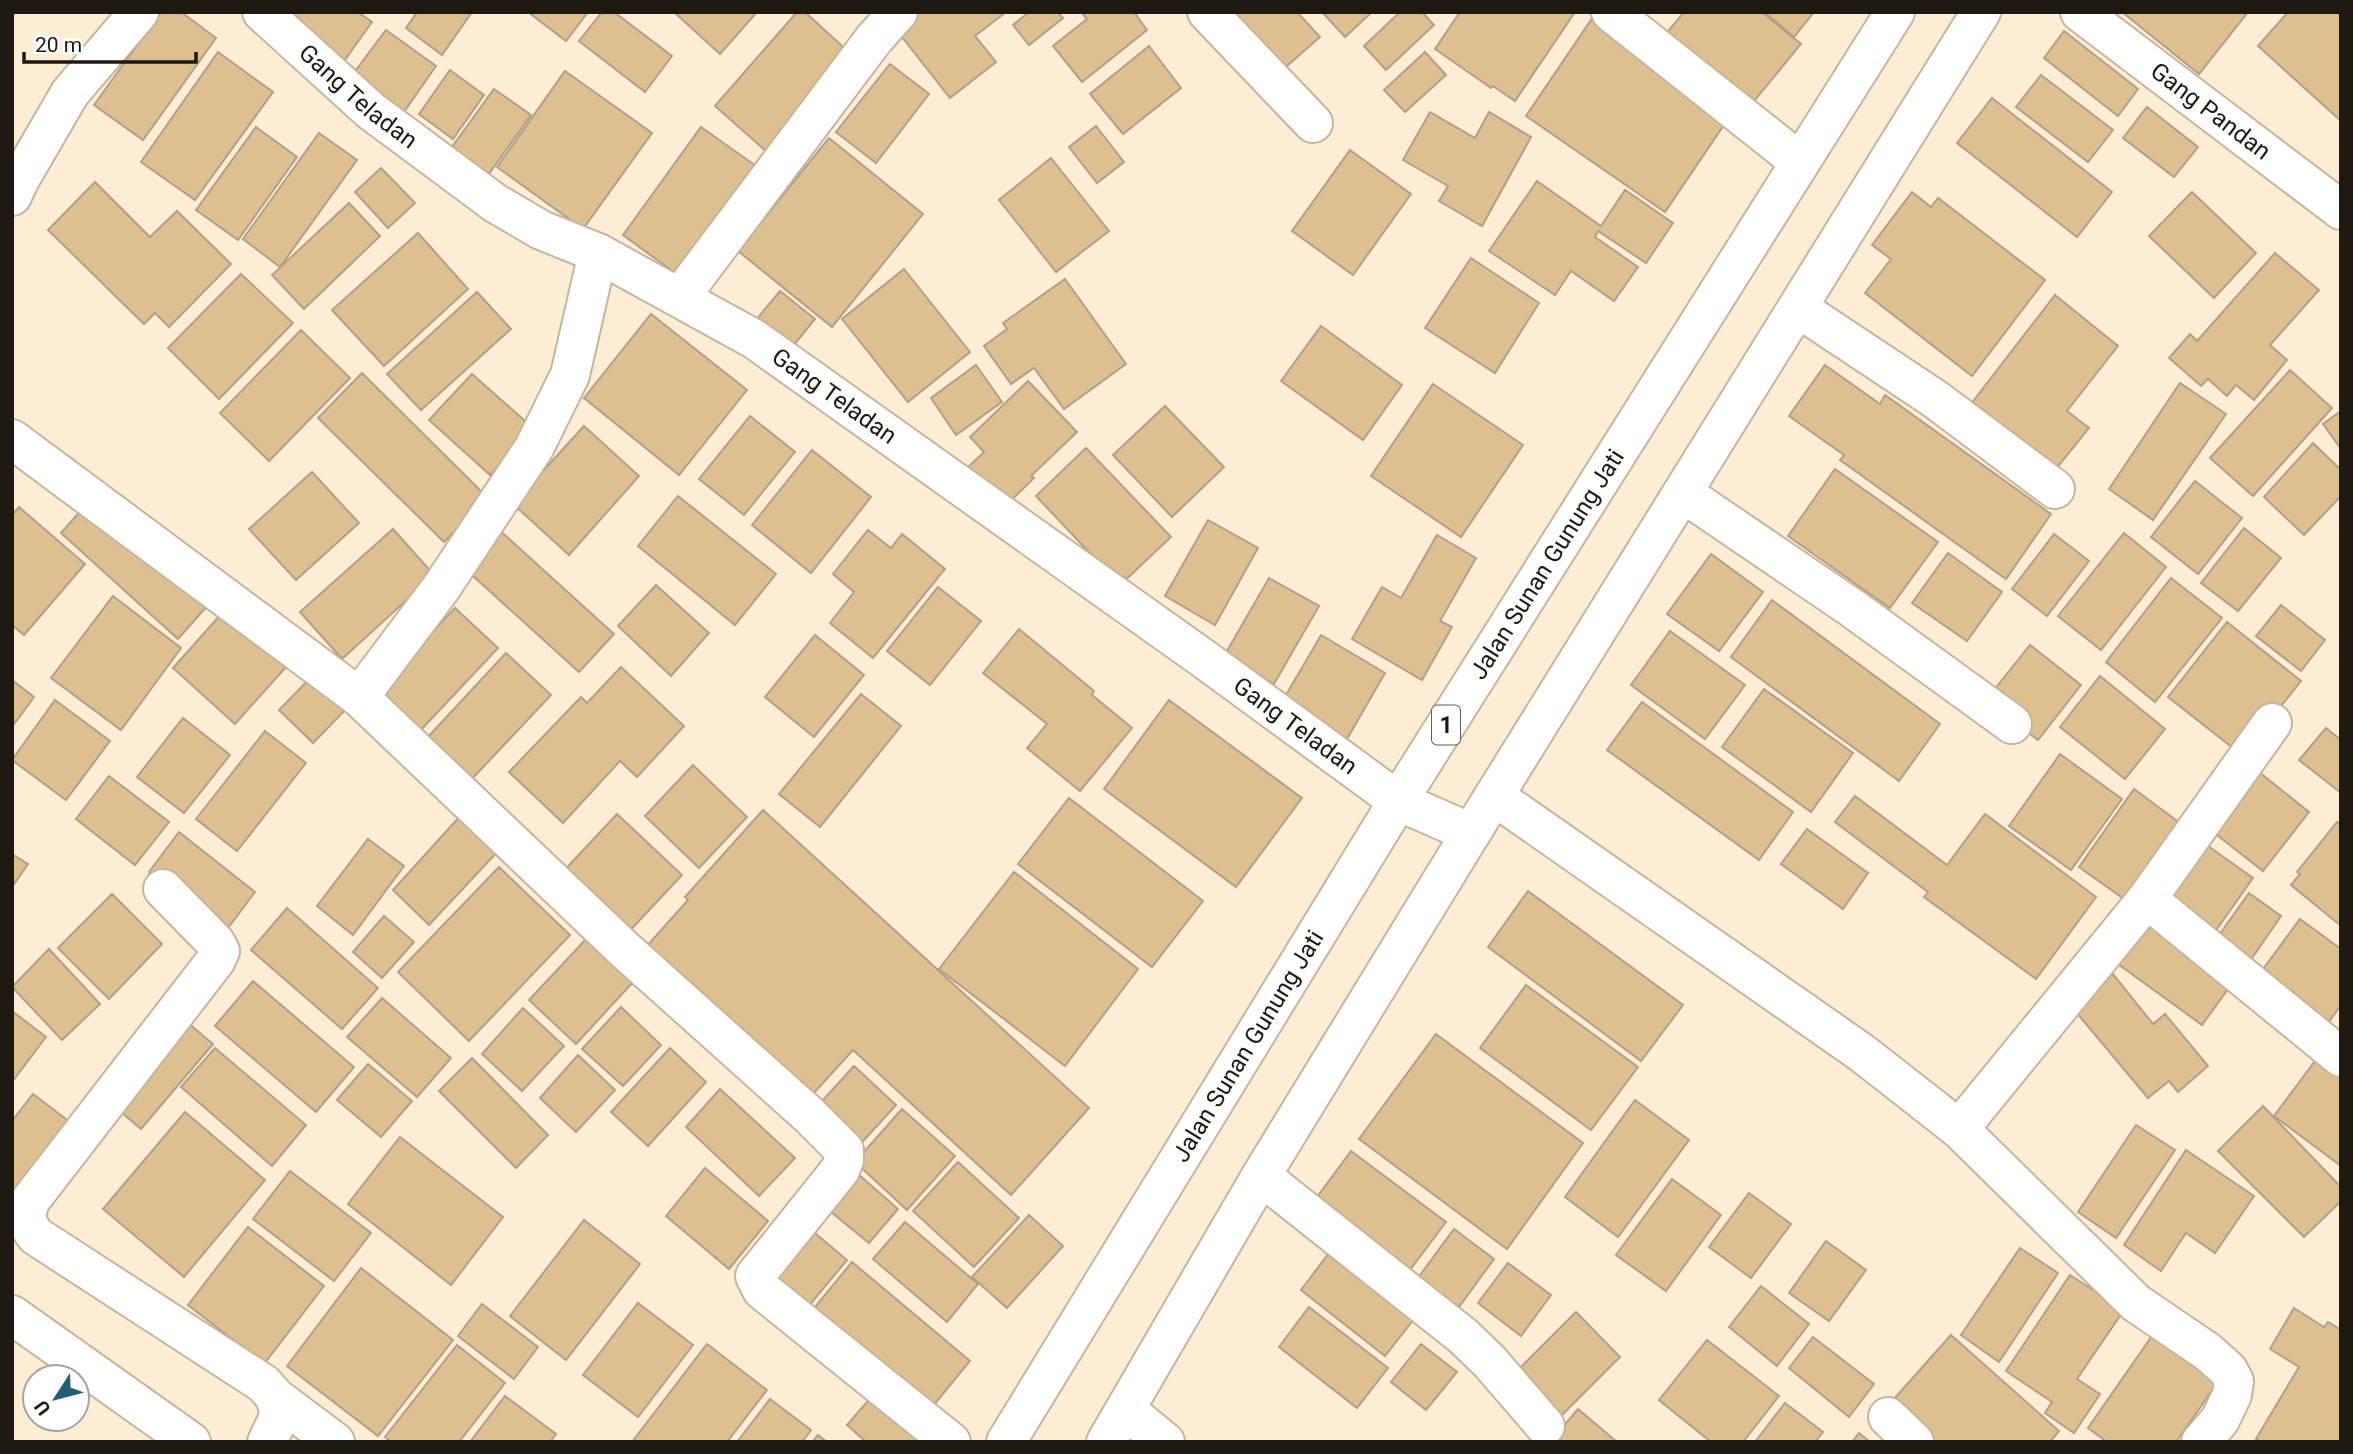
<svg xmlns="http://www.w3.org/2000/svg" width="2353" height="1454" font-family="Roboto,sans-serif">
<rect width="100%" height="100%" fill="#fdedd4"/>
<g fill="#ddbf90" stroke="#afa089" stroke-width="2">
<path d="M161 12H181L216 38 143 140 94 105Z"/>
<path d="M283 12H358L372 22 339 68Z"/>
<path d="M417 12H472L442 55 406 28Z"/>
<path d="M528 12H588L566 41Z"/>
<path d="M602 12H614L672 56 645 92 579 41Z"/>
<path d="M674 12H757L720 54Z"/>
<path d="M797 12H805L852 55 767 152 715 106Z"/>
<path d="M904 12H1006L975 36 996 62 950 98 891 23Z"/>
<path d="M1029 12H1058L1063 18 1029 45 1013 25Z"/>
<path d="M1081 12H1134L1147 30 1082 82 1053 46 1087 19Z"/>
<path d="M1211 12H1297L1320 37 1272 79Z"/>
<path d="M1322 12H1372L1345 37Z"/>
<path d="M1400 12H1422L1434 25 1386 70 1364 46Z"/>
<path d="M1460 12H1575L1515 101 1493 86 1491 88 1435 49Z"/>
<path d="M1684 12H1762L1801 44 1745 112 1659 42Z"/>
<path d="M1764 12H1814L1794 37Z"/>
<path d="M2122 12H2248L2199 74Z"/>
<path d="M2288 12H2341V121L2258 46Z"/>
<path d="M1591 20 1730 116 1665 212 1526 116Z"/>
<path d="M386 30 436 66 399 119 347 82Z"/>
<path d="M2064 31 2138 89 2118 116 2044 58Z"/>
<path d="M1149 46 1181 88 1123 134 1090 94Z"/>
<path d="M218 52 273 92 195 200 141 162Z"/>
<path d="M1425 52 1446 75 1405 112 1384 90Z"/>
<path d="M890 64 929 94 876 163 836 132Z"/>
<path d="M450 70 484 95 453 139 419 114Z"/>
<path d="M565 71 652 133 583 229 497 167Z"/>
<path d="M2041 75 2113 130 2088 162 2016 107Z"/>
<path d="M494 89 531 115 481 185 444 158Z"/>
<path d="M1992 98 2112 192 2077 237 1957 143Z"/>
<path d="M2147 107 2198 147 2174 177 2123 138Z"/>
<path d="M1430 112 1475 138 1489 112 1531 137 1482 226 1439 201 1448 186 1403 160Z"/>
<path d="M1096 126 1124 162 1097 183 1069 147Z"/>
<path d="M256 127 297 157 238 240 196 210Z"/>
<path d="M701 127 763 171 686 281 623 235Z"/>
<path d="M319 133 357 160 280 267 243 239Z"/>
<path d="M829 138 923 214 832 327 738 251Z"/>
<path d="M1350 150 1411 194 1353 275 1292 231Z"/>
<path d="M1051 158 1109 231 1056 272 999 200Z"/>
<path d="M381 168 415 203 388 228 355 192Z"/>
<path d="M1537 181 1601 226 1625 190 1673 223 1646 263 1598 231 1595 237 1638 267 1614 301 1571 271 1555 295 1489 251Z"/>
<path d="M95 182 150 237 177 211 231 264 169 327 155 313 144 324 48 230Z"/>
<path d="M1912 192 1931 207 1938 198 2045 280 1972 376 1865 293 1891 259 1872 245Z"/>
<path d="M2192 192 2256 253 2214 298 2149 236Z"/>
<path d="M349 203 380 236 304 309 272 275Z"/>
<path d="M418 233 468 289 384 366 332 310Z"/>
<path d="M2275 253 2319 290 2270 345 2287 360 2254 400 2236 385 2227 396 2208 379 2201 386 2169 358 2190 334 2197 341Z"/>
<path d="M1471 258 1539 303 1495 373 1425 328Z"/>
<path d="M904 269 970 352 908 402 842 319Z"/>
<path d="M241 274 293 323 219 399 168 348Z"/>
<path d="M1065 279 1126 364 1064 409 1034 368 1011 384 984 346 1007 329 1003 323Z"/>
<path d="M780 291 815 319 790 350 755 321Z"/>
<path d="M477 292 511 329 421 410 387 374Z"/>
<path d="M2055 295 2118 346 2067 411 2089 428 2056 469 1964 413Z"/>
<path d="M651 314 747 390 679 475 584 398Z"/>
<path d="M1321 326 1402 385 1363 440 1281 381Z"/>
<path d="M301 330 350 378 269 461 220 413Z"/>
<path d="M976 365 1002 402 956 435 931 398Z"/>
<path d="M1825 365 1880 404 1885 395 2051 514 2006 579 1840 460 1844 455 1789 416Z"/>
<path d="M2290 370 2332 408 2253 496 2210 458Z"/>
<path d="M362 373 488 498 444 542 318 418Z"/>
<path d="M472 374 533 428 490 475 429 420Z"/>
<path d="M1028 381 1077 432 1031 476 1034 478 999 512 963 472 984 452 970 437Z"/>
<path d="M2180 383 2226 414 2153 520 2109 489Z"/>
<path d="M1433 384 1523 445 1461 537 1371 476Z"/>
<path d="M1165 406 1224 467 1172 517 1113 455Z"/>
<path d="M2341 411V449L2323 424Z"/>
<path d="M750 416 795 452 744 515 699 479Z"/>
<path d="M584 426 639 476 569 555 513 504Z"/>
<path d="M2313 443 2341 470V496L2304 535 2264 497Z"/>
<path d="M1086 448 1171 537 1120 585 1036 496Z"/>
<path d="M812 450 871 497 811 573 752 525Z"/>
<path d="M1835 469 1938 542 1890 608 1788 536Z"/>
<path d="M312 472 359 523 296 580 249 529Z"/>
<path d="M2195 481 2242 518 2198 574 2151 537Z"/>
<path d="M678 496 776 574 735 625 638 546Z"/>
<path d="M91 499 208 605 178 639 61 533Z"/>
<path d="M19 507 85 564 24 635 12 625V515Z"/>
<path d="M1208 520 1258 548 1215 625 1165 596Z"/>
<path d="M497 528 614 634 579 672 463 567Z"/>
<path d="M2244 528 2281 558 2238 611 2201 583Z"/>
<path d="M393 529 434 575 342 659 300 612Z"/>
<path d="M868 530 891 548 902 534 945 569 873 658 830 623 854 592 833 574Z"/>
<path d="M2124 533 2166 567 2101 650 2058 616Z"/>
<path d="M2054 534 2089 561 2047 616 2012 589Z"/>
<path d="M1437 535 1476 558 1440 621 1452 627 1422 680 1352 639 1382 587 1401 598Z"/>
<path d="M1948 553 2002 592 1967 641 1912 603Z"/>
<path d="M1711 554 1763 592 1719 651 1667 614Z"/>
<path d="M1269 578 1319 606 1274 684 1224 656Z"/>
<path d="M2171 578 2222 618 2155 702 2106 662Z"/>
<path d="M656 585 709 633 671 676 618 626Z"/>
<path d="M938 587 981 621 930 685 887 651Z"/>
<path d="M113 596 181 648 121 730 51 678Z"/>
<path d="M1772 600 1940 724 1899 781 1731 657Z"/>
<path d="M231 603 295 657 235 724 173 668Z"/>
<path d="M2281 605 2325 640 2301 671 2256 636Z"/>
<path d="M455 608 498 648 419 732 376 691Z"/>
<path d="M2227 622 2301 681 2242 755 2168 697Z"/>
<path d="M1019 629 1094 691 1092 695 1132 728 1080 791 1027 748 1047 724 983 673Z"/>
<path d="M1670 631 1745 685 1705 739 1631 685Z"/>
<path d="M815 635 864 675 814 737 765 697Z"/>
<path d="M1321 635 1385 673 1347 739 1282 702Z"/>
<path d="M2030 645 2081 685 2038 740 1986 700Z"/>
<path d="M506 653 551 695 471 780 426 739Z"/>
<path d="M621 667 684 726 637 777 620 761 563 823 509 772 581 697 587 703Z"/>
<path d="M319 669 353 702 313 743 279 710Z"/>
<path d="M2100 676 2165 729 2125 779 2060 727Z"/>
<path d="M12 680 34 697 12 727Z"/>
<path d="M1764 689 1853 753 1811 812 1722 747Z"/>
<path d="M861 694 901 726 820 827 779 794Z"/>
<path d="M55 700 110 741 66 800 12 760Z"/>
<path d="M1169 700 1302 798 1236 887 1104 789Z"/>
<path d="M1642 702 1793 812 1759 860 1607 750Z"/>
<path d="M183 718 230 755 184 813 137 777Z"/>
<path d="M2326 728 2341 740V793L2299 760Z"/>
<path d="M265 731 306 763 237 851 196 819Z"/>
<path d="M2060 754 2122 799 2071 870 2009 826Z"/>
<path d="M693 765 747 817 699 868 645 816Z"/>
<path d="M2259 772 2309 812 2263 871 2212 831Z"/>
<path d="M109 776 169 822 135 865 76 819Z"/>
<path d="M2134 789 2188 829 2134 906 2079 867Z"/>
<path d="M1855 796 1947 865 1985 814 2096 897 2036 979 1924 897 1928 892 1835 822Z"/>
<path d="M1069 798 1203 901 1152 967 1018 864Z"/>
<path d="M763 810 1089 1108 1011 1195 853 1050 802 1106 638 956 688 900 685 897Z"/>
<path d="M462 814 500 849 429 925 393 890Z"/>
<path d="M617 814 682 875 623 938 558 877Z"/>
<path d="M2337 822 2341 824V926L2291 885 2300 874 2297 872Z"/>
<path d="M1807 829 1868 873 1843 909 1781 864Z"/>
<path d="M179 832 255 892 225 932 149 872Z"/>
<path d="M368 839 404 866 353 935 317 906Z"/>
<path d="M2201 841 2253 878 2209 940 2157 903Z"/>
<path d="M12 854 28 864 12 887Z"/>
<path d="M499 867 570 935 469 1041 398 972Z"/>
<path d="M1014 872 1138 969 1065 1066 939 969Z"/>
<path d="M1528 891 1683 1005 1641 1061 1488 947Z"/>
<path d="M2249 893 2281 916 2250 961 2217 938Z"/>
<path d="M112 894 162 944 109 999 58 948Z"/>
<path d="M287 908 378 988 342 1029 251 950Z"/>
<path d="M384 916 414 942 382 978 353 952Z"/>
<path d="M2152 918 2236 978 2202 1025 2118 964Z"/>
<path d="M2300 919 2341 949V1005L2326 1026 2258 976Z"/>
<path d="M588 937 635 980 576 1044 529 1000Z"/>
<path d="M49 949 100 1004 62 1040 12 987Z"/>
<path d="M2112 973 2153 1024 2165 1014 2208 1066 2178 1092 2169 1081 2148 1098 2071 1006Z"/>
<path d="M253 981 354 1067 316 1112 215 1026Z"/>
<path d="M1526 985 1638 1067 1591 1130 1480 1048Z"/>
<path d="M382 998 451 1058 417 1097 347 1037Z"/>
<path d="M621 1007 661 1045 623 1086 582 1049Z"/>
<path d="M523 1008 564 1046 522 1091 482 1054Z"/>
<path d="M12 1011 46 1037 12 1082Z"/>
<path d="M181 1017 213 1044 141 1129 109 1102Z"/>
<path d="M1436 1034 1583 1143 1507 1249 1359 1139Z"/>
<path d="M215 1048 306 1125 272 1166 181 1087Z"/>
<path d="M670 1048 706 1082 648 1146 611 1112Z"/>
<path d="M2321 1053 2341 1068V1166L2274 1116Z"/>
<path d="M578 1055 615 1090 576 1132 540 1098Z"/>
<path d="M472 1058 548 1135 516 1168 439 1091Z"/>
<path d="M368 1064 412 1101 381 1137 337 1100Z"/>
<path d="M854 1066 896 1105 855 1150 813 1111Z"/>
<path d="M720 1089 795 1158 759 1196 686 1127Z"/>
<path d="M33 1094 70 1122 12 1197V1121Z"/>
<path d="M1635 1100 1689 1140 1618 1237 1565 1197Z"/>
<path d="M2263 1106 2341 1187V1201L2304 1237 2218 1151Z"/>
<path d="M902 1109 955 1156 907 1210 855 1162Z"/>
<path d="M185 1112 265 1180 184 1277 103 1209Z"/>
<path d="M2136 1125 2175 1150 2116 1238 2078 1212Z"/>
<path d="M400 1137 503 1217 451 1285 348 1204Z"/>
<path d="M2186 1150 2254 1196 2215 1253 2186 1233 2161 1271 2124 1245Z"/>
<path d="M1351 1151 1446 1222 1404 1278 1309 1208Z"/>
<path d="M958 1162 1019 1218 974 1267 913 1211Z"/>
<path d="M849 1166 898 1209 869 1243 819 1202Z"/>
<path d="M705 1168 768 1221 729 1269 666 1216Z"/>
<path d="M290 1171 371 1233 334 1281 253 1219Z"/>
<path d="M1672 1179 1721 1215 1666 1291 1616 1255Z"/>
<path d="M1749 1193 1791 1224 1751 1278 1709 1247Z"/>
<path d="M1029 1215 1063 1246 1007 1308 972 1277Z"/>
<path d="M584 1220 640 1264 566 1360 510 1316Z"/>
<path d="M905 1222 978 1284 947 1322 873 1259Z"/>
<path d="M803 1223 847 1260 802 1314 757 1277Z"/>
<path d="M248 1227 324 1286 264 1364 188 1305Z"/>
<path d="M1454 1229 1494 1259 1456 1311 1415 1282Z"/>
<path d="M1826 1241 1866 1270 1829 1321 1789 1293Z"/>
<path d="M2020 1248 2058 1273 1999 1362 1961 1335Z"/>
<path d="M1329 1253 1414 1319 1385 1356 1301 1290Z"/>
<path d="M852 1262 970 1361 928 1412 811 1312Z"/>
<path d="M1508 1263 1551 1295 1521 1336 1478 1303Z"/>
<path d="M361 1268 453 1340 378 1436 287 1366Z"/>
<path d="M2070 1275 2124 1310 2077 1379 2100 1394 2074 1433 2045 1413 2052 1402 2006 1371Z"/>
<path d="M1761 1286 1809 1324 1777 1366 1729 1327Z"/>
<path d="M638 1303 693 1345 638 1417 583 1375Z"/>
<path d="M482 1304 538 1347 514 1379 458 1336Z"/>
<path d="M1309 1307 1388 1368 1357 1408 1279 1347Z"/>
<path d="M2294 1308 2324 1327 2328 1322 2341 1330V1442H2261L2256 1439 2299 1367 2270 1349Z"/>
<path d="M1576 1312 1620 1357 1556 1421 1512 1376Z"/>
<path d="M1951 1335 2059 1431 2050 1442H1922L1885 1409Z"/>
<path d="M2152 1336 2218 1382 2176 1442H2107L2088 1428Z"/>
<path d="M1813 1337 1874 1384 1849 1417 1789 1368Z"/>
<path d="M1707 1340 1779 1396 1743 1442H1711L1659 1400Z"/>
<path d="M707 1344 767 1390 727 1442H632Z"/>
<path d="M1421 1344 1457 1372 1426 1410 1391 1382Z"/>
<path d="M457 1345 505 1383 459 1442H391L385 1437Z"/>
<path d="M874 1394 928 1442H866L847 1425Z"/>
<path d="M505 1396 556 1434 550 1442H470Z"/>
<path d="M770 1399 811 1430 802 1442H737Z"/>
<path d="M1785 1403 1823 1432 1815 1442H1755Z"/>
<path d="M1578 1409 1617 1442H1550Z"/>
<path d="M1859 1433 1870 1442H1852Z"/>
<path d="M818 1435 827 1442H812Z"/>
</g>
<g fill="none" stroke-linecap="round" stroke-linejoin="round">
<g stroke="#c4b59d" stroke-width="42">
<g id="street">
<path id="s1" d="M262 12 371 111 495 203 541 230 598 253 754 339 1204 659 1398 801"/>
<path d="M1207 12 1313 123"/>
<path d="M1611 12 1800 162"/>
<path id="s2" d="M2080 12 2341 210"/>
<path d="M12 196 20 179 70 93 139 12"/>
<path d="M680 297 874 39 898 12"/>
<path d="M1798 308 1935 399 2055 489"/>
<path d="M12 439 359 697 626 951 809 1115 844 1150V1160L840 1170 755 1276 762 1290 951 1442"/>
<path d="M1683 493 1852 608 2012 724"/>
<path d="M359 697 441 588 534 448 570 375 598 253"/>
<path d="M1494 796 1862 1053 1959 1129 2136 1303 2208 1352 2228 1370 2234 1381 2232 1395 2220 1420 2201 1442"/>
<path d="M163 889 215 942 220 951 216 960 30 1201C25 1216 26 1224 36 1236L264 1384 275 1397 280 1415 267 1442"/>
<path d="M2147 899 2341 1057"/>
<path d="M1959 1129 2147 899 2272 723"/>
<path d="M1261 1176 1463 1336 1490 1362 1545 1426"/>
<path d="M12 1315 191 1442"/>
<path d="M275 1397 335 1442"/>
<path d="M1126 1410 1165 1442"/>
<path d="M1888 1417 1914 1442"/>
</g>
</g>
<g stroke="#c4b59d" stroke-width="42">
<g id="highway">
<path d="M1398 801 1471 833"/>
<path id="s3" d="M1006 1442 1398 801 1895 12"/>
<path d="M1106 1442 1261 1176 1471 833 1981 12"/>
</g>
</g>
<use href="#street" stroke="#fff" stroke-width="38"/>
<use href="#highway" stroke="#fff" stroke-width="38"/>
</g>
<g text-anchor="middle" dominant-baseline="central" stroke-width="5" stroke-linejoin="round" paint-order="stroke">
<rect fill="#fff" stroke="#625e58" stroke-width="2" x="1432" y="705.5" width="28" height="39" rx="5"/>
<g font-size="23" font-weight="bold" fill="#1e1910">
<text x="1446" y="725">1</text>
</g>
<g font-size="24" fill="#1e1910" stroke="#fff">
<text stroke="none"><textPath href="#s1" startOffset="128">Gang Teladan</textPath></text>
<text stroke="none"><textPath href="#s2" startOffset="164">Gang Pandan</textPath></text>
<text stroke="none"><textPath href="#s1" startOffset="693">Gang Teladan</textPath></text>
<text stroke="none"><textPath href="#s3" startOffset="1031">Jalan Sunan Gunung Jati</textPath></text>
<text stroke="none"><textPath href="#s1" startOffset="1260">Gang Teladan</textPath></text>
<text stroke="none"><textPath href="#s3" startOffset="464">Jalan Sunan Gunung Jati</textPath></text>
</g>
</g>
<rect width="2353" height="1454" fill="none" stroke="#1e1910" stroke-width="28"/>
<g transform="translate(56 1398) rotate(234)"><circle r="33" fill="#ffffff" stroke="#a5a39f" stroke-width="2"/>
<path d="M0-5L12 26L0 18L-12 26Z" fill="#235e77"/>
<text y="-10" font-size="19" font-weight="bold" text-anchor="middle" fill="#1e1910">U</text>
</g>
<path d="M24 52v10h172v-10" fill="none" stroke="#1e1910" stroke-width="3.5"/>
<text x="35" y="52" font-size="21" fill="#1e1910" stroke="#ffffff" stroke-width="5" paint-order="stroke">20 m</text>
</svg>
